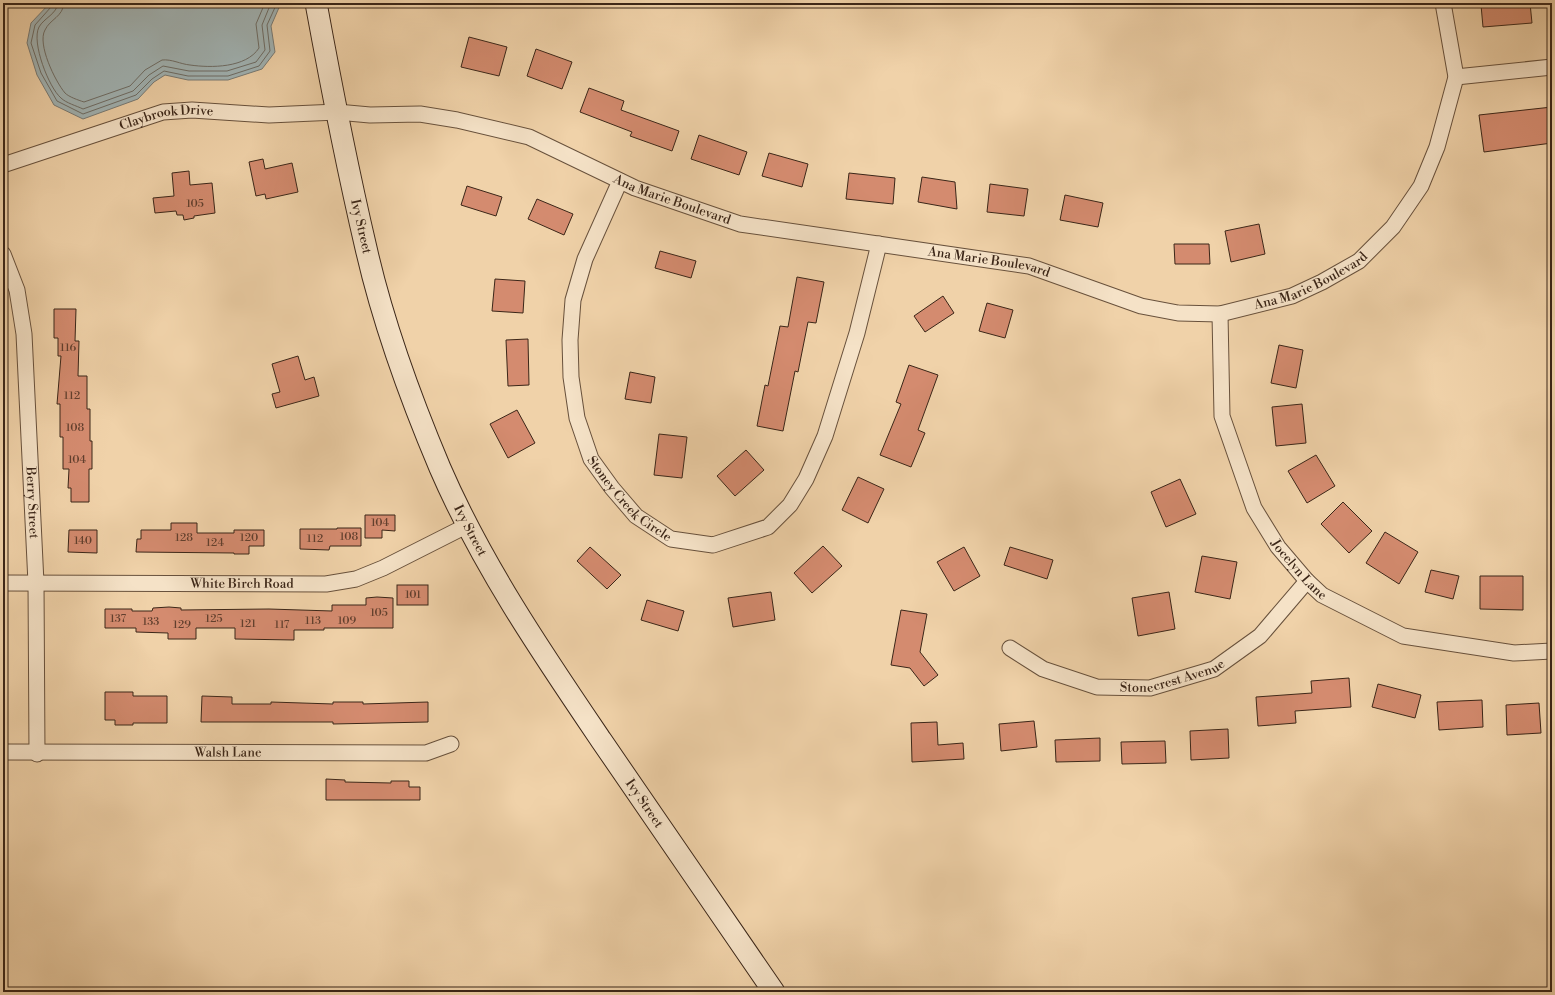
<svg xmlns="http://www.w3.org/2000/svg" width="1555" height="995" font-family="'Libre Bodoni',serif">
<rect width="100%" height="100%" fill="#f0d2a9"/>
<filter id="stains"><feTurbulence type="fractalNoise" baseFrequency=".005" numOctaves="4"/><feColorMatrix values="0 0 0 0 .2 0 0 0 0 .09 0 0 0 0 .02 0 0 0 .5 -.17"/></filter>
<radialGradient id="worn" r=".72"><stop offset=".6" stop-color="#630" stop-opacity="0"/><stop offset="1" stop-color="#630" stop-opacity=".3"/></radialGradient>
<path fill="#a1b4b5" stroke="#787b76" d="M50 3H281L271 26 275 52 262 69 228 80H188L165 75 154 82 138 99 83 119 54 105 37 75 27 43 31 23Z"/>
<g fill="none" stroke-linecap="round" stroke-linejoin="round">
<g stroke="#6e6d66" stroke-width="1">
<path d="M53 3 51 7 35 25 31 43 41 73 57 101 83 114 136 95 152 79 164 71 188 76H228L259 66 270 51 267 25 277 3"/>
<path d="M58 3C57 14 44 18 39 27 31 42 49 88 61 98 66 103 77 106 83 109L133 91 149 75 163 66 189 71H227L256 62 265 50 262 25 271 3"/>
<path d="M64 3C63 17 50 19 45 30 37 44 55 81 65 93 69 97 78 100 84 102L130 86 145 70 162 60C172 59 180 64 190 65 211 68 246 68 259 48L256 24 265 3"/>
</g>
</g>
<g fill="#d48b6f" stroke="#3b2618">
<path d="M1505 3H1530L1532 23 1483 27 1481 5Z"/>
<path d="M469 37 507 47 499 76 461 67Z"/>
<path d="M536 49 572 62 562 89 527 76Z"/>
<path d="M589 88 624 101 621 110 679 131 672 151 630 136 632 132 580 112Z"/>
<path d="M1552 107V143L1484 152 1479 115Z"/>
<path d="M699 135 747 152 739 175 691 159Z"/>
<path d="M769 153 808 164 802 187 762 176Z"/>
<path d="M263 159 265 169 292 163 298 192 266 199 265 194 256 196 249 162Z"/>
<path d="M189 171 190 185 212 183 215 213 194 216V218L184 220 183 215H177L176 211 155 213 153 198 174 196 172 173Z"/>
<path d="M849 173 895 178 893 204 846 199Z"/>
<path d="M922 177 955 182 957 209 918 202Z"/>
<path d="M990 184 1028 189 1024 216 987 212Z"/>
<path d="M467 186 502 197 496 216 461 205Z"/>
<path d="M1065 195 1103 203 1098 227 1060 220Z"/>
<path d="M537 199 573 214 564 235 528 219Z"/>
<path d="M1259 224 1265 254 1231 262 1225 231Z"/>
<path d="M1174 244H1209L1210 264H1175Z"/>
<path d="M660 251 696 261 691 278 655 268Z"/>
<path d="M797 277 824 282 816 323 808 322 798 372 795 371 783 431 757 426 765 385 768 386 780 326 788 327Z"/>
<path d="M495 279 525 281 523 313 492 311Z"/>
<path d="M943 296 954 313 925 332 914 316Z"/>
<path d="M987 303 1013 310 1005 338 979 331Z"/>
<path d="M54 309H76L75 341H79L78 376H87V409H90V441H92V469H89V502H71V488H68L69 469H63V437H60V404H57L61 356H58V338H54Z"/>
<path d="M528 339 529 385 508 386 506 340Z"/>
<path d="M1279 345 1303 350 1296 388 1271 383Z"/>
<path d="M298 356 305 380 314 377 319 396 276 408 272 394 280 392 272 364Z"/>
<path d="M909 365 938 375 918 430 925 433 911 467 880 455 901 404 896 402Z"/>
<path d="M630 372 655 377 651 403 625 399Z"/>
<path d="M1302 404 1306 443 1276 446 1272 407Z"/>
<path d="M517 410 535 443 508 458 490 424Z"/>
<path d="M659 434 687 437 682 478 654 475Z"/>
<path d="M746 450 764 470 735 496 717 476Z"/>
<path d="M1316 455 1335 486 1307 503 1288 471Z"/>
<path d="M858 477 884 489 868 523 842 510Z"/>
<path d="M1180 479 1196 514 1166 527 1151 492Z"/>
<path d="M1343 502 1372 531 1349 553 1321 524Z"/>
<path d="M365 515H395V531L382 530V538H365Z"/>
<path d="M171 523H197V533H234V530H264V546H249V554H234V553L136 552 137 539H141V530H171Z"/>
<path d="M337 528H361V546H330L329 550 300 549V529H337Z"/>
<path d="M69 530H97V553L68 552Z"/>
<path d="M1385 532 1418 552 1399 584 1366 563Z"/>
<path d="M823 546 842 566 812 593 794 573Z"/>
<path d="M590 547 621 575 607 589 577 561Z"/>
<path d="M964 547 980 576 954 591 937 562Z"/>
<path d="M1010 547 1053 560 1047 579 1004 565Z"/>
<path d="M1202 556 1237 562 1230 599 1195 592Z"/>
<path d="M1431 570 1459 576 1453 599 1425 592Z"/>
<path d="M1480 576H1523V610L1480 609Z"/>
<rect x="397" y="585" width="31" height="20"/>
<path d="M771 592 775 620 733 627 728 598Z"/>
<path d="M1169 592 1175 629 1138 636 1132 598Z"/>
<path d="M377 597 393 598V628H324V630H294V640L235 639V628H196V639H168V633L136 632V628H105V609H132V611H152L153 608 169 607 181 608V610L269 609 332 611V605H366V598Z"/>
<path d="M647 600 684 611 678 631 641 620Z"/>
<path d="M901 610 927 614 920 652 938 675 924 686 910 668 891 665Z"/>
<path d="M1349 678 1351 707 1295 711 1296 723 1258 726 1256 697 1312 693 1311 681Z"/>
<path d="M1378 684 1421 695 1415 718 1372 707Z"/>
<path d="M105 692H133V696H167V723H133V725H115V720H105Z"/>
<path d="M202 696 232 697V704H271V702L333 704V702H363V704L428 702V722L333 724V722H201Z"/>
<path d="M1482 700 1483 727 1439 730 1437 702Z"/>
<path d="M1539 703 1541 733 1507 735 1506 705Z"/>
<path d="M1034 721 1037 747 1001 751 999 724Z"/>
<path d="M937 722 938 745 963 743 964 759 912 762 911 723Z"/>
<path d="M1228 729 1229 758 1191 760 1190 731Z"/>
<path d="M1100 738V761L1056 762 1055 740Z"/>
<path d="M1165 741 1166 763 1122 764 1121 742Z"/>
<path d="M326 779 345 780V782L391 783V781H409V787H420V800H326Z"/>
</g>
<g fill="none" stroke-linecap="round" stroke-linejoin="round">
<g stroke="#68513c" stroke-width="17">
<g id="minor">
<path d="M1456 77 1552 67"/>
<path id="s1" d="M3 165 163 112 192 110 269 115 337 112 370 115 420 114 457 120 529 137 635 188 740 224 1029 266 1141 306 1178 313 1220 314 1292 296 1322 282 1359 261 1393 227 1421 186 1437 147 1456 77 1443 3"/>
<path id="s2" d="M620 181 585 259 573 300 570 340 571 377 577 418 591 459 612 488 636 516 671 539 713 545 768 527 790 505 806 479 825 436 857 333 879 244"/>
<path id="s3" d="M3 254 17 290 24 334 36 583 37 754"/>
<path id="s4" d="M1220 314 1222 416 1254 508 1278 547 1307 581 1322 595 1403 636 1514 653 1552 651"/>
<path id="s5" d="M3 583 326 584 356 579 383 568 468 525"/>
<path id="s6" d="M1010 648 1043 669 1097 687 1150 688 1214 669 1260 636 1307 581"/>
<path id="s7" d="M3 752 426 753 451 744"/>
</g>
</g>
<g stroke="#3b2618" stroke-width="23">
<g id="secondary">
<path id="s8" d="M316 3C331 85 347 167 366 248 383 323 410 397 440 468 482 565 542 653 601 740 658 824 717 908 774 992"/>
</g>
</g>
<use href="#minor" stroke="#f5e2c7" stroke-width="15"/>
<use href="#secondary" stroke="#f5e2c7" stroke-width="21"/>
</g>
<g text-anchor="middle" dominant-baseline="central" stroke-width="3" stroke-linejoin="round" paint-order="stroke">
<g font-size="11" fill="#613f2e">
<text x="195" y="204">105</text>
<text x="68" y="348">116</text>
<text x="72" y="396">112</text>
<text x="75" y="428">108</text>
<text x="77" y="460">104</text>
<text x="380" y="523">104</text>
<text x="349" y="537">108</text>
<text x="184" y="538">128</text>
<text x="249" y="538">120</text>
<text x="315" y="539">112</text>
<text x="83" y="541">140</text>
<text x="215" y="543">124</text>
<text x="413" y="595">101</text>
<text x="379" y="613">105</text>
<text x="118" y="619">137</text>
<text x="214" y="619">125</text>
<text x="313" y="621">113</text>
<text x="347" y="621">109</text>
<text x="151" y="622">133</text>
<text x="248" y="624">121</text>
<text x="182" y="625">129</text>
<text x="282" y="625">117</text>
</g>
<g font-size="13" fill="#3b2618" stroke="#f5e2c7">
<text stroke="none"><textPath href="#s1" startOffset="171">Claybrook Drive</textPath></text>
<text stroke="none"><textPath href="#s1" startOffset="694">Ana Marie Boulevard</textPath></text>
<text stroke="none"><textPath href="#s8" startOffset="228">Ivy Street</textPath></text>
<text stroke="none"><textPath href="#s1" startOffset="1018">Ana Marie Boulevard</textPath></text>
<text stroke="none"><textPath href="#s1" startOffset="1354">Ana Marie Boulevard</textPath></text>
<text stroke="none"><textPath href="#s2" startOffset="346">Stoney Creek Circle</textPath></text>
<text stroke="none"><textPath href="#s3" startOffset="252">Berry Street</textPath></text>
<text stroke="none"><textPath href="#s8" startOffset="552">Ivy Street</textPath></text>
<text stroke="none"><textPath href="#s4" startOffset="276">Jocelyn Lane</textPath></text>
<text stroke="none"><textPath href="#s5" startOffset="239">White Birch Road</textPath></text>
<text stroke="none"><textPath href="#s6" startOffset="173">Stonecrest Avenue</textPath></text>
<text stroke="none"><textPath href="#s7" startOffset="225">Walsh Lane</textPath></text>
<text stroke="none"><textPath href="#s8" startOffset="876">Ivy Street</textPath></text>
</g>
</g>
<rect width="1555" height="995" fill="none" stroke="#f0d2a9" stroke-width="16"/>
<rect x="4" y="4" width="1547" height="987" fill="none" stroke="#3b2618" stroke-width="2"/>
<rect x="8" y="8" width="1539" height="979" fill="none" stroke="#3b2618"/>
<rect width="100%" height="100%" filter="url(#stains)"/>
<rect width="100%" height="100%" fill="url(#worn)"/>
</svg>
